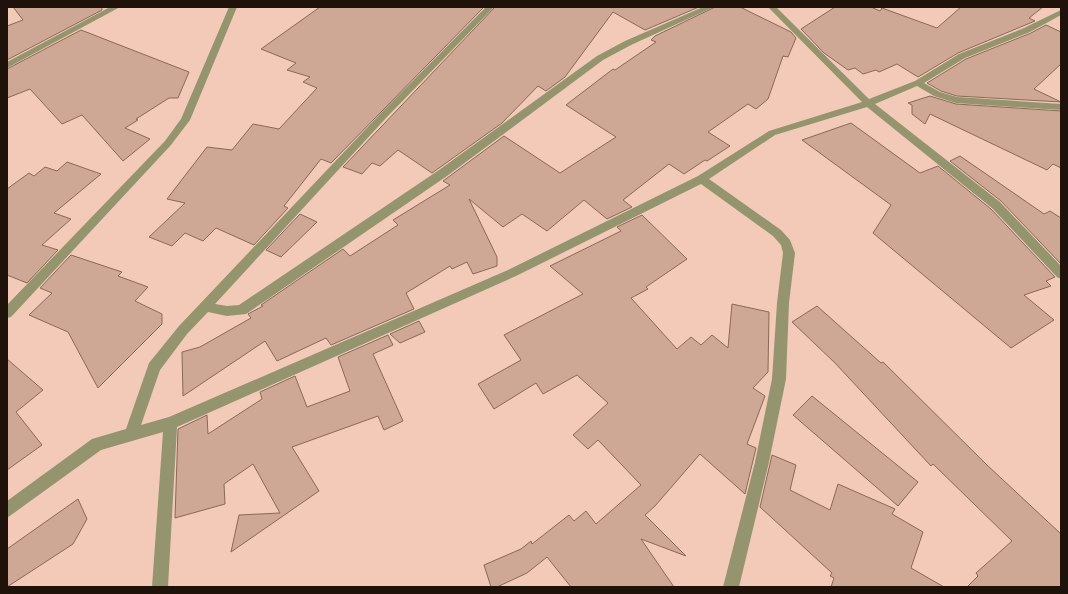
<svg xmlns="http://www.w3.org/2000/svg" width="1068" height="594" font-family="Georgia,serif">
<rect width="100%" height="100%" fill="#f2cab7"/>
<g fill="#cea795" stroke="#8b6857">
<path d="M13 7H102V10L7 60V26L23 20Z"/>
<path d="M320 7H484L331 163 321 159 284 206 288 208 254 245 216 228 203 241 185 233 172 246 149 237 185 203 167 199 207 147 232 150 253 124 279 129 317 88 303 82 310 77 287 70 296 63 261 49Z"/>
<path d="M495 7H699L645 30 613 12 565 77 546 91 538 86 502 123 432 173 398 150 380 166 372 163 362 174 343 167Z"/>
<path d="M715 7H740L791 32 796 38 788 57 783 56 768 99 756 109 748 104 708 132 730 146 707 161 705 160 684 174 669 164 623 200 632 207 607 219 584 200 547 231 522 214 503 227 469 199 497 257V266L473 274 467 262 452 269 450 266 406 293 414 309 331 345 326 338 277 361 265 341 183 396 182 352 200 347 251 318 248 314 263 306 261 305 343 249 350 256 398 225 393 220 450 185 443 181 504 136 560 173 616 137 566 105 613 69 615 70 656 42 651 40 655 36Z"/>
<path d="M835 7H871L880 11 882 8 937 28 961 7H1043L1029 18 1035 21 958 53 918 77 897 64 879 72 876 70 863 74 855 68 848 70 824 53 801 29Z"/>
<path d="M1046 25 1061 32V64L1034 89 1061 102 957 96 941 91 927 83 966 59 1031 33Z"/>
<path d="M81 30 189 72 178 98H169L136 119 138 120 125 128 150 139 123 161 82 115 62 124 30 89 7 98V69Z"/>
<path d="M930 96 956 104 1061 111V168L1053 164 1047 170 930 114 925 124 912 114V105L908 103Z"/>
<path d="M851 123 920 173 938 166 991 209 1055 277 1046 281 1051 286 1024 295 1054 320 1011 348 873 233 891 205 802 140Z"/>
<path d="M960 156 1044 214 1050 211 1061 218V264L1001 201 950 161Z"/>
<path d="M67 162 101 174 54 213 71 219 42 245 58 250 27 283 7 275V189L29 173 34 176 45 167 57 171Z"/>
<path d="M300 214 317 222 281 257 266 250Z"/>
<path d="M642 215 687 259 646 287 648 289 631 298 677 349 691 337 701 345 712 335 728 348 732 304 769 312 768 372 753 388 765 396 747 444 756 448 745 494 700 454 655 506 645 515 686 556 641 539 674 587H571L547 557 527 573 497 587H491L484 565 521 549 531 541 532 544 569 515 574 521 586 511 596 524 641 485 598 440 588 449 573 435 608 403 577 375 543 394 536 383 494 409 478 384 521 360 504 335 583 294 550 266 621 231 617 227Z"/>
<path d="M71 255 122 272 118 276 148 287 135 301 162 314V324L98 388 68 332 29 315 52 293 40 288Z"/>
<path d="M817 306 881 363 883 362 987 465 1061 534V587H967L978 576 976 573 1012 541 933 464 931 466 835 363 792 322Z"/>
<path d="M419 321 425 332 400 343 390 334Z"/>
<path d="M388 335 393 345 373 354 403 421 384 430 378 416 292 447 319 491 231 552 239 515 280 513 253 464 224 484 225 504 175 518 178 429 207 415 208 434 262 399 260 392 295 376 307 407 350 391 338 357Z"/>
<path d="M7 359 43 390 16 412 42 445 7 470Z"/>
<path d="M812 396 918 482 898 506 793 415Z"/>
<path d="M772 455 796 465 790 490 830 510 838 484 895 509 892 514 923 532 911 568 944 587H831L834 578 830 576 832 573 760 507Z"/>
<path d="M78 499 87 519 73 544 7 587V549Z"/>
</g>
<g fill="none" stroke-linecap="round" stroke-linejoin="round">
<g fill="#94946f" fill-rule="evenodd">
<path d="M110 7H120L7 68V62Z"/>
<path d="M229 7H237L190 120 171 145 11 317 7 318V305L165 141 181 119Z"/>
<path d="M486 7H494L386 118 215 304 227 306 239 305 439 170 597 56 625 41 703 7H714L631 45 603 60 447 176 246 314 227 316 208 312 187 334 160 370 141 425 169 417 508 270 698 176 769 131 862 102 768 7H776L869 99 915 81 959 54 1024 28 1061 10V15L1030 32 965 58 924 83 940 92 957 97 1061 104V110L956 103 934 96 917 86 875 104 1000 202 1061 266V279L1057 277 992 208 867 107 775 135 709 179 781 230 790 240 795 253 789 303 786 379 769 462 739 587H723L755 462 772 379 777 303 783 253 781 245 773 236 701 184 516 276 177 427 168 587H152L163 432 101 450 7 518V501L92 439 126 429 149 363 179 326 380 114Z"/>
</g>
</g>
<rect width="1068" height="594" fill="none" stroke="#1f120b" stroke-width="16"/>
</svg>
